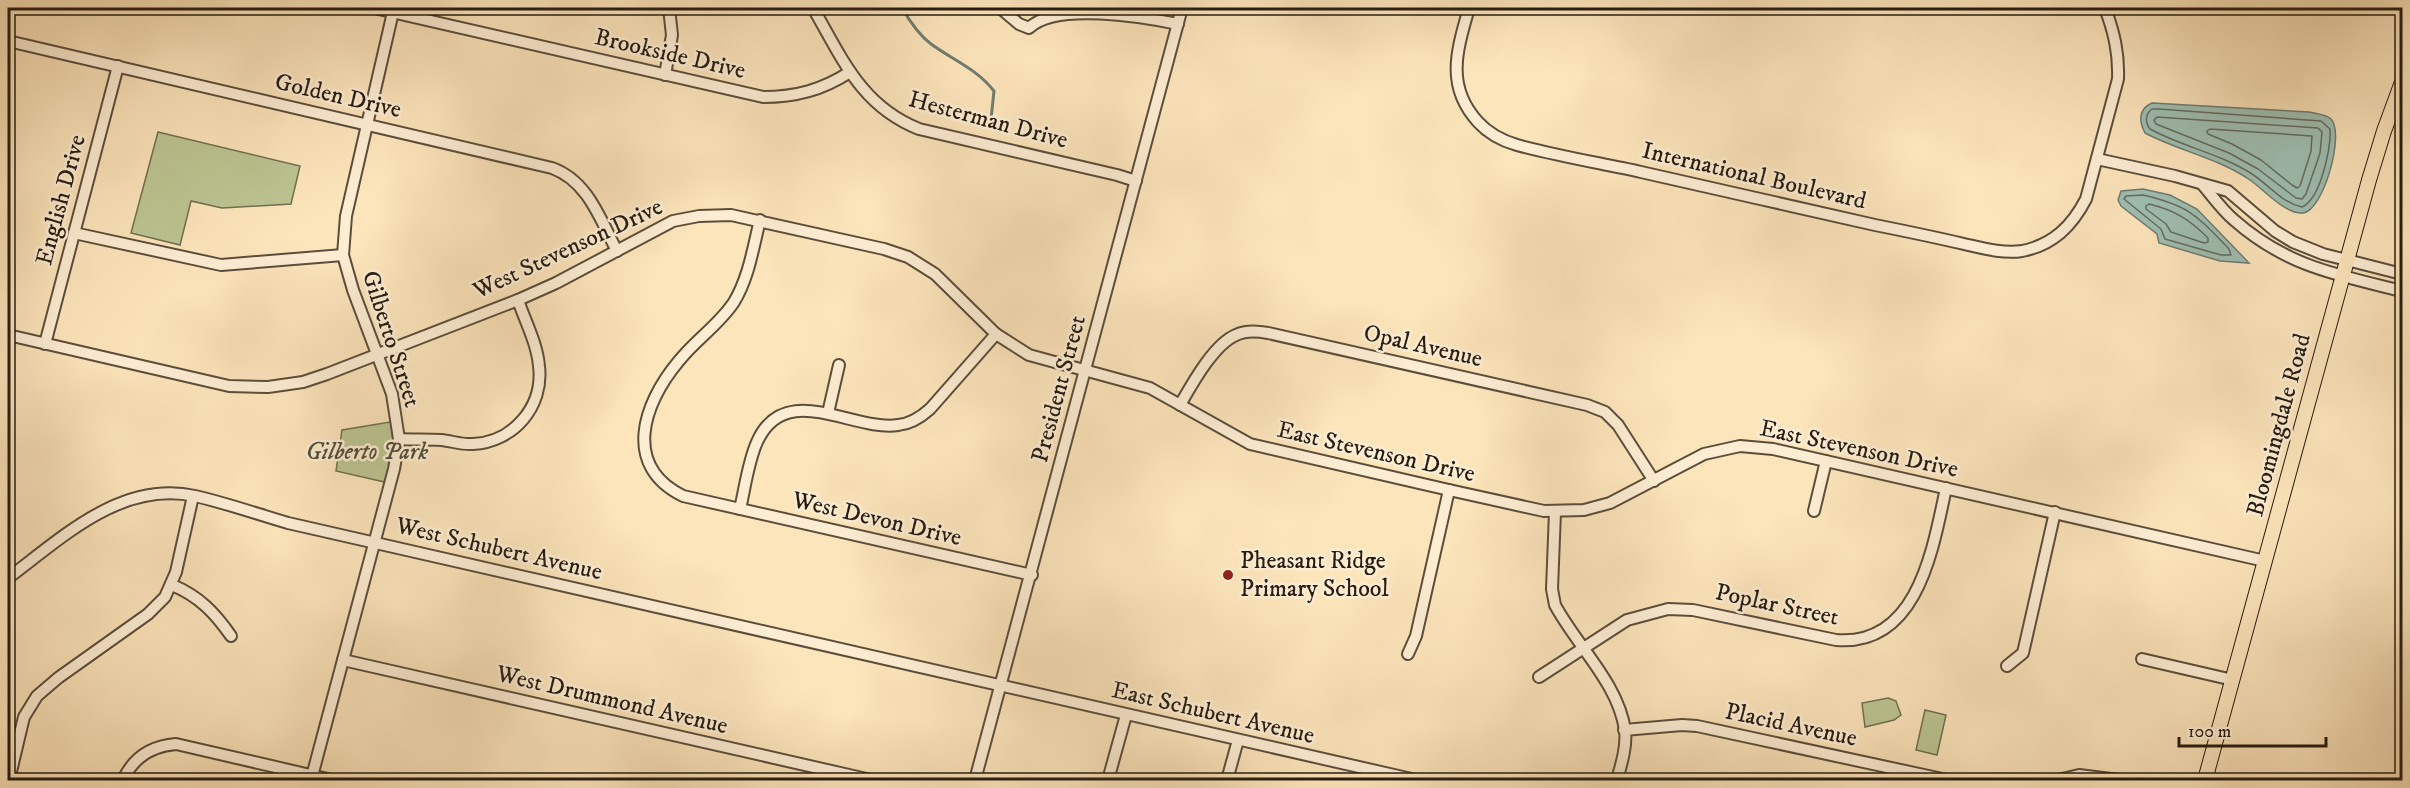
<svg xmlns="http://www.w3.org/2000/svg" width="2410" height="788" font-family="'IM FELL DW Pica',serif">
<rect width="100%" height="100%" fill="#fce4bb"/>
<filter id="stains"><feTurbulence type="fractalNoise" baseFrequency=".00333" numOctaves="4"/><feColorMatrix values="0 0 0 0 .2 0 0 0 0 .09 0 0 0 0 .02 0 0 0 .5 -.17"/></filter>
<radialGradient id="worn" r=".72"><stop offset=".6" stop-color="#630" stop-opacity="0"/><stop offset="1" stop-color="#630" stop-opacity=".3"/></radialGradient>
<g fill="#bcc592" stroke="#717051" stroke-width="1.5">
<path d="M158 132 300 166 291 204 222 208 191 201 180 245 131 233Z"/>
<path d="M396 421 398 439 389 483 336 471 342 430Z"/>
<path d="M1888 698 1896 701 1901 715 1894 720 1865 727 1862 703Z"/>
<path d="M1925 710 1946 715 1937 755 1916 750Z"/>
</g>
<g fill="#9fbeb1" stroke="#6f7d71" stroke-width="1.5">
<path d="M2152 103 2309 112C2317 114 2325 114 2331 119 2345 133 2324 210 2303 213 2286 215 2263 189 2250 180 2218 158 2179 151 2145 133 2139 122 2138 109 2152 103Z"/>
<path d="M2143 189 2170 195 2197 209 2249 263 2220 261 2159 243 2157 234 2121 206 2118 200 2121 191Z"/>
</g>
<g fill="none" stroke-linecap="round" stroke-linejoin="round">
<g stroke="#626d60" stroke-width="1.5">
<path d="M2159 109 2321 121 2330 129C2331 147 2321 199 2302 207 2282 203 2269 185 2252 174 2221 154 2183 147 2150 129 2145 123 2145 114 2152 109Z"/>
<path d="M2157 117 2318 128 2322 132 2320 153 2306 194 2302 199 2296 198 2258 169 2229 153 2156 124 2154 120Z"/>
<path d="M2210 129 2312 136 2311 151 2300 186 2297 188 2292 185 2261 160 2232 144 2208 134 2207 131Z"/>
<path d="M2143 195C2190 206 2196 215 2229 249L2231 255H2221L2165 239 2161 229 2124 199 2126 196Z"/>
<path d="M2149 204C2174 210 2189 219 2208 238V242L2204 243 2171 232 2166 224 2146 209V206Z"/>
</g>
<path stroke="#6f7d71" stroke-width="3" d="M902 8C909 20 919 35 931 44 953 60 977 69 994 91L991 119"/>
<g stroke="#5c4e3b" stroke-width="14">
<g id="minor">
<path d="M374 8 763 97C796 97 822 90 850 72"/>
<path d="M813 8C842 58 861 106 919 129L1117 175 1136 181"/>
<path d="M1000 8 1019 24 1029 28C1056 2 1143 17 1178 24"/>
<path d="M1469 8C1457 50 1445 86 1478 122 1488 133 1503 141 1517 145 1557 156 1600 163 1641 172 1719 190 1797 207 1875 225 1905 231 1934 237 1964 244 1982 248 2003 254 2022 251 2053 245 2072 226 2086 199L2118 79C2119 53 2114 32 2105 8"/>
<path d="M8 41 552 168C588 181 600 219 617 251"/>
<path d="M665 75 672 35 669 8"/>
<path d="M2097 159 2175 176 2228 191 2275 231 2293 242 2323 254 2402 274"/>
<path d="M2203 185C2213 197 2222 210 2234 220 2286 266 2337 275 2402 291"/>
<path d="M760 220C753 248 749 277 734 302 719 325 695 340 678 362 643 404 622 466 683 496L1032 575"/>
<path d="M74 233 221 265 343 255"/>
<path d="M8 335 229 386 268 387 303 382 327 374 518 300 556 283 673 221 699 216 731 215 884 249 908 257 935 274 996 334 1029 355 1150 388 1250 444 1449 490 1544 511 1584 510 1610 503 1704 454 1740 446 1773 449 2265 561"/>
<path d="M45 344 118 66"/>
<path d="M1180 405C1192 384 1214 344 1236 335 1246 330 1257 331 1268 333L1587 405 1605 412 1618 425 1654 481"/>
<path d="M828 413 839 365"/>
<path d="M399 439C413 440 427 439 441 440 452 441 462 445 473 444 513 442 544 407 539 366 537 343 525 321 518 300"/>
<path d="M740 509C745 488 748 462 757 442 785 379 853 432 898 425 911 424 921 417 930 409L996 334"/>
<path d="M1814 511 1826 461"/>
<path d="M1555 512 1552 589 1555 605C1577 646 1618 683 1625 730 1627 747 1621 765 1617 780"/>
<path d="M8 578C62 538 121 480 195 496 226 503 257 514 288 523L1416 780"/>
<path d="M172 585C199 596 215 613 231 636"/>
<path d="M1408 654 1416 636 1449 490"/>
<path d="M2142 659 2233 680"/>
<path d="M343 660 871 780"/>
<path d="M2007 666 2023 653 2055 512"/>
<path d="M1539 677 1627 620 1668 609 1693 610 1836 640C1918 647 1933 548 1946 488"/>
<path d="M1624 730 1682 725 1697 726 1947 780"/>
<path d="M9 780 24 717 37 696 58 678 148 614 165 597 176 572 193 496"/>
<path d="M123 780C133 758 151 746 176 744L332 780"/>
<path d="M311 780 394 469 399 439 392 394 353 290 343 255 346 216 393 12"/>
<path d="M975 780 1182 8"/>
<path d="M1108 780 1126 715"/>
<path d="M1227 780 1238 740"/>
<path d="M2058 780 2079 775 2119 780"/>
</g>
</g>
<g stroke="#261c10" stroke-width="16">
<path id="major" d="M2205 780 2369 180 2384 131 2402 82"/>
</g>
<use href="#minor" stroke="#fdedd3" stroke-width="10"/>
<use href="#major" stroke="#fce4bb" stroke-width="14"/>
</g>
<circle fill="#8f2418" stroke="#fdedd3" stroke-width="2" cx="1228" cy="575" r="6"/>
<g text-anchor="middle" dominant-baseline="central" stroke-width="5" stroke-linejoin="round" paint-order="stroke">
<g font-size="24" fill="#261c10" stroke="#fdedd3">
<text transform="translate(670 54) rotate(13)">Brookside Drive</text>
<text transform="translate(338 96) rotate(13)">Golden Drive</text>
<text transform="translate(988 120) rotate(15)">Hesterman Drive</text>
<text transform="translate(1754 176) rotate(13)">International Boulevard</text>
<text transform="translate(61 200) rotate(-75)">English Drive</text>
<text transform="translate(568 249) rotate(-25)">West Stevenson Drive</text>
<text transform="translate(391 339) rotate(72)">Gilberto Street</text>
<text transform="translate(1423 346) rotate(13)">Opal Avenue</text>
<text transform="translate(1059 389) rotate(-75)">President Street</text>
<text transform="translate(2279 425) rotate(-75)">Bloomingdale Road</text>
<text transform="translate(1859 449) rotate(12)">East Stevenson Drive</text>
<text transform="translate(1376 452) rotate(13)">East Stevenson Drive</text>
<text transform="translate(877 519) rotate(13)">West Devon Drive</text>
<text transform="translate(499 549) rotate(13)">West Schubert Avenue</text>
<text transform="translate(1777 605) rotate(12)">Poplar Street</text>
<text transform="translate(612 700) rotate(13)">West Drummond Avenue</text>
<text transform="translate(1213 713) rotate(13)">East Schubert Avenue</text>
<text transform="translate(1791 725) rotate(12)">Placid Avenue</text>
</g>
<g font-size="24" font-style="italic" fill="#534f37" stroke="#fdedd3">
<text x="367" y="452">Gilberto Park</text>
</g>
<g font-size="24" fill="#261c10" stroke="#fdedd3" text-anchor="start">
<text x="1240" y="561">Pheasant Ridge<tspan x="1240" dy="28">Primary School</tspan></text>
</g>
</g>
<rect width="2410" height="788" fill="none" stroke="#fce4bb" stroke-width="30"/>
<rect x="9" y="9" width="2392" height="770" fill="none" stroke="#261c10" stroke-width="3"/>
<rect x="15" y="15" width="2380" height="758" fill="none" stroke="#261c10" stroke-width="1.5"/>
<path d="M2179 737v9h147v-9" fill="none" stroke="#261c10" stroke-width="3"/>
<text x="2188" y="737" font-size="18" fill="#261c10" stroke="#fdedd3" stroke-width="4.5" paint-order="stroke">100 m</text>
<rect width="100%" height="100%" filter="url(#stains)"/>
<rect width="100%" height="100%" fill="url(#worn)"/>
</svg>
